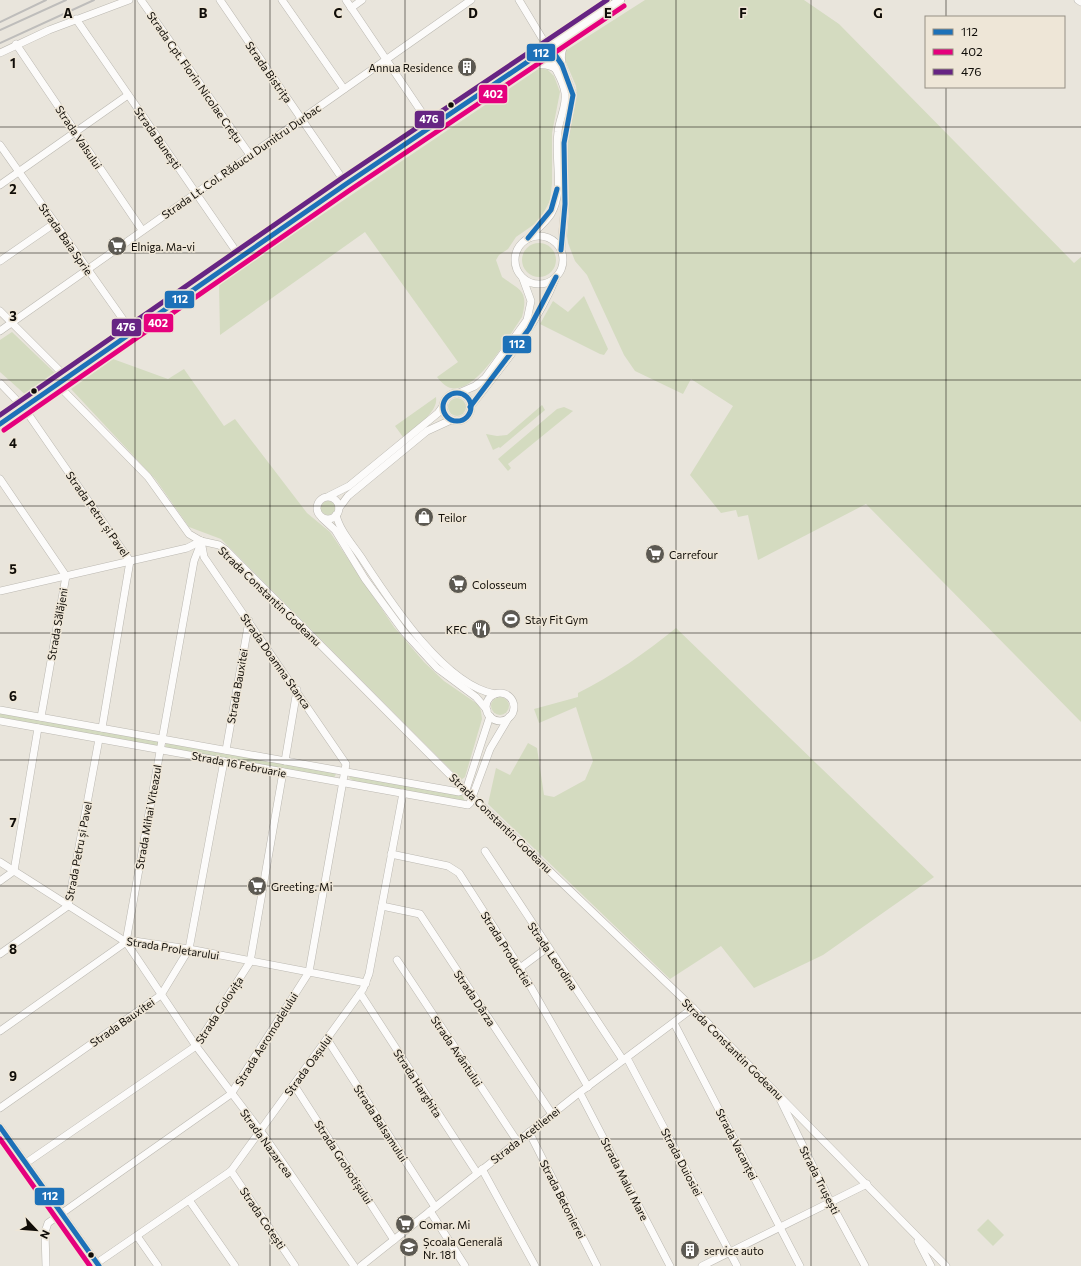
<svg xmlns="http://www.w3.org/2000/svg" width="1081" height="1266" font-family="Commissioner,sans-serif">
<rect width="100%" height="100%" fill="#e9e5dc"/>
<g fill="#d4dbc0">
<path d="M645 0H804L839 24 1074 263 1081 257V722L866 504 758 560 748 515 738 517 736 510 721 513 690 475 733 406 691 379 683 394 635 371 624 355 587 275 575 261 568 243 567 236 569 212 567 142 577 96 576 86 562 53Z"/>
<path d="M540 68 548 70 554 76 560 92 552 133V183L550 201 539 221 516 237 508 249 499 255 496 260 502 277C520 290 529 290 522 317 510 334 474 399 448 387 444 385 440 381 437 377L458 362 365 232 220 335 219 284Z"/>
<circle cx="539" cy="260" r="17"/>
<path d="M584 296 608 349 604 355 600 354 540 324 553 301 568 312Z"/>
<path d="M12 332 57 375 28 397 0 372V340Z"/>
<path d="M113 359 168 379 184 369 224 426 235 419 307 513 330 532 394 627 424 662 444 681 479 705 481 711 482 719 465 777 461 780 221 539 189 527 156 480 71 389Z"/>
<path d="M436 397C439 413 413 428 403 437L395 426Z"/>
<circle cx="457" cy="407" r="9"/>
<path d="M542 405 545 410 500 448 499 447 493 450 486 434 497 436 507 435Z"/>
<path d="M564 407 573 411 508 464 511 468 508 471 498 459 557 409Z"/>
<circle cx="328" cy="508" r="7"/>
<path d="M676 628 934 877 823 955 754 988 721 946 670 979 488 804 496 768 510 775 528 743 537 748 544 795 554 797 585 780 593 761 576 707 539 723 534 709 578 697V693C614 675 645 653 676 628Z"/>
<circle cx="500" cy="706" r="9"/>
<path d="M0 711 159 740 161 747 0 718Z"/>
<path d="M167 742 333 771 336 774 334 778 169 749 165 747Z"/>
<path d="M353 774 462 795 465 801 354 781 349 778Z"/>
<path d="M988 1219 1004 1235 993 1246 977 1230Z"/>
</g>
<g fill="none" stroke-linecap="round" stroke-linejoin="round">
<g stroke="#bbb8b1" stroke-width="8">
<g id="minor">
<path d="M141 0 250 155"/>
<path d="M220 0 346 184"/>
<path d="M282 0 344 89"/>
<path d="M346 0 431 126"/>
<path d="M519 0 548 48 554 53 562 65 573 95 564 143 565 204 561 250"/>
<path d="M1078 0 1081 2"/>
<path d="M351 8 362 0"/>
<path d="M76 19 240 257"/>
<path d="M16 44 142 230"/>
<path d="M0 53 49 30 129 0"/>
<path d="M562 63C559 49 566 42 576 33"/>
<path d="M517 72C530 67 543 60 556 69"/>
<path d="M0 145 132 332"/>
<path d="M0 185 128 95"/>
<circle cx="539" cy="260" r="24"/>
<path d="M528 238C536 230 545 223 551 214 565 190 554 158 558 132 559 119 567 106 565 93 563 76 550 65 548 48"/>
<path d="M0 261 55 223"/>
<path d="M0 311 67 378"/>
<path d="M0 331 471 0"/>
<path d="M0 383 24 408 130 561 102 728"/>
<path d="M57 384 148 477 189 534 201 541 219 545 226 550 472 797 693 1008 946 1266"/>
<path d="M459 393 475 386 485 378 527 320 531 301 523 279"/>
<circle cx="457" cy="407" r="14"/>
<path d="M470 407C502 366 537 326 556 277"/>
<path d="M0 479 66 576 41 717"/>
<path d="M329 496 349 486 438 413 443 406"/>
<circle cx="328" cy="508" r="11"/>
<path d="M339 508 348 496 427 431 451 420"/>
<path d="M336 515C340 531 352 544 361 557 388 598 443 685 495 694"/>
<path d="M322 518 335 530 365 579 404 632 437 668 476 697 487 710"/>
<path d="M0 591 187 548 201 541"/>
<circle cx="500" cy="707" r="14"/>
<path d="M0 710 459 792 466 790"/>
<path d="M0 721 468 805 470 803 490 749 509 717"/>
<path d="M226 750 249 621"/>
<path d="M285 761 297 690"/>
<path d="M466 790 490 716"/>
<path d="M485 851 623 1060"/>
<path d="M391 854 448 866 459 873 520 968 588 1087"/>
<path d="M0 862 126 942 134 941 189 949 366 983"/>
<path d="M0 881 14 871 38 728"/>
<path d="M382 906 420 914 552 1114"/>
<path d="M126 942 196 1046 265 1137 354 1266"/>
<path d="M0 954 68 906 99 739"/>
<path d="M397 960 517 1141"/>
<path d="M520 968 547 948"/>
<path d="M360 993 477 1173"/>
<path d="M674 1023 800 1266"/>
<path d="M0 1031 126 942 194 561 201 543"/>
<path d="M327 1039 435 1207"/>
<path d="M627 1058 737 1266"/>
<path d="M294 1085 394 1240"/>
<path d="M580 1093 670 1266"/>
<path d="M779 1097 831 1203 865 1266"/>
<path d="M0 1108 161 995 189 949 224 761"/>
<path d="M0 1127 99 1266"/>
<path d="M529 1132 597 1266"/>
<path d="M26 1163 196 1046 250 962 283 772"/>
<path d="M482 1169 535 1266"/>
<path d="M231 1171 295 1266"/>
<path d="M189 1200 235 1266"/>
<path d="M430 1211 465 1266"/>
<path d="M137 1236 158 1266"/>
<path d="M918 1241 931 1266"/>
<path d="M97 1263 231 1171 363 989 369 974 403 793"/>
<path d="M46 1266 45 1232 48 1223 231 1094 309 972 346 764 204 557 201 541"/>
<path d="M361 1266 575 1096 693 1008"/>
<path d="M702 1266 867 1184"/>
</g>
</g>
<g stroke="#bbb8b1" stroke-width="10">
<path id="major" d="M0 424 346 184 620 0"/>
</g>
<use href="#minor" stroke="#fcfbfa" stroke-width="7"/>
<use href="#major" stroke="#fcfbfa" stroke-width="8"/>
<g stroke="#bebdbb" stroke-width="2">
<path d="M0 22 46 0"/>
<path d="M0 30 66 0"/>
<path d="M0 43 94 0"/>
</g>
<g stroke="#eee6d7" stroke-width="8">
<g id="bus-1">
<path d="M528 238 551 210 557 189"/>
<circle cx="457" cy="407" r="14"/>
<path d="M470 407 529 329 556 277"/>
<path d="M0 424 346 184 548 48 554 53 562 65 573 95 564 143 565 204 561 250"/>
<path d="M0 1127 99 1266"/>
</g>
</g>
<g stroke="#eee6d7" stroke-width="8">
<g id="bus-2">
<path d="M4 430 350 190 624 6"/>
<path d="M0 1139 90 1266"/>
</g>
</g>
<g stroke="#eee6d7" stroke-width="8">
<path id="bus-3" d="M0 415 342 178 607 0"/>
</g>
<use href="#bus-1" stroke="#1d71b8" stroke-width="5"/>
<use href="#bus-2" stroke="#e5007d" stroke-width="5"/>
<use href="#bus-3" stroke="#662483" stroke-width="5"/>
</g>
<path fill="none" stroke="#100d08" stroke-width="1" stroke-opacity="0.55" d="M135 0V1266M270 0V1266M405 0V1266M540 0V1266M676 0V1266M811 0V1266M946 0V17M946 87V1266M0 127H1081M0 253H1081M0 380H1081M0 506H1081M0 633H1081M0 760H1081M0 886H1081M0 1013H1081M0 1139H1081"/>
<defs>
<g id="building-disc" transform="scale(1)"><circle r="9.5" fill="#5c5952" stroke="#eee6d7"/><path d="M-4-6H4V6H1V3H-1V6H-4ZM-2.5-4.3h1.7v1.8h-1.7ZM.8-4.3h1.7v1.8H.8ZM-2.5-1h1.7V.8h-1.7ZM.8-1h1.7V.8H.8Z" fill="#fff"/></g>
<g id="supermarket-disc" transform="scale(1)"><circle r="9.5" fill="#5c5952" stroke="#eee6d7"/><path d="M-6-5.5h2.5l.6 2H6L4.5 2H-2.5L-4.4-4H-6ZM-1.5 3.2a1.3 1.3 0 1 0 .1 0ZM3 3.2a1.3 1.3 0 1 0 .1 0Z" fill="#fff"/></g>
<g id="shop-disc" transform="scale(1)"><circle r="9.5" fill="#5c5952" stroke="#eee6d7"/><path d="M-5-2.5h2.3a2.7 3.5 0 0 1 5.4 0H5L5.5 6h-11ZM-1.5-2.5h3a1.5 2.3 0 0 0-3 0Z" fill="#fff"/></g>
<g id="stadium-disc" transform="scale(1)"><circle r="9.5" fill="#5c5952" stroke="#eee6d7"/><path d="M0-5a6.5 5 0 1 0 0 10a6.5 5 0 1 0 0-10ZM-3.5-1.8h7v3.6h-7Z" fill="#fff"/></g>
<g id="restaurant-disc" transform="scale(1)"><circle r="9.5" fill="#5c5952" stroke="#eee6d7"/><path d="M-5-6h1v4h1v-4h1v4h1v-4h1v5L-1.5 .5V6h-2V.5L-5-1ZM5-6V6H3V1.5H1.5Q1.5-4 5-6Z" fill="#fff"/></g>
<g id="school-disc" transform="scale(1)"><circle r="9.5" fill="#5c5952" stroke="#eee6d7"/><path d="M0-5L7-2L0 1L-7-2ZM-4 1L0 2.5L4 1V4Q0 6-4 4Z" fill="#fff"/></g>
</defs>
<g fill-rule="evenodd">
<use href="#building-disc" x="467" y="67"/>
<use href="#supermarket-disc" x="117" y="246"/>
<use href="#shop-disc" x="424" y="517"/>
<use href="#supermarket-disc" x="655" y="554"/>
<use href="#supermarket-disc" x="458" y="584"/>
<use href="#stadium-disc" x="511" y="619"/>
<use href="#restaurant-disc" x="481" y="629"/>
<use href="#supermarket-disc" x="257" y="886"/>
<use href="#supermarket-disc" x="405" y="1224"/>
<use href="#school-disc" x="409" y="1247"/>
<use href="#building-disc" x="690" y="1250"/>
</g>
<g fill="#100d08" stroke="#eee6d7" stroke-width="1.5">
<circle cx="451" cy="105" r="3.5"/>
<circle cx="34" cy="391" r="3.5"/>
<circle cx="91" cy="1255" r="3.5"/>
</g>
<g text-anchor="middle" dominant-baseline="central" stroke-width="3" stroke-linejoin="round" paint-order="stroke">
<g font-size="11" fill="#100d08" stroke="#eee6d7" text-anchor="start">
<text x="453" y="67" text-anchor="end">Annua Residence</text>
<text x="131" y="246">Elniga. Ma-vi</text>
<text x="438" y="517">Teilor</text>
<text x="669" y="554">Carrefour</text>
<text x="472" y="584">Colosseum</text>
<text x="525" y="619">Stay Fit Gym</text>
<text x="467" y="629" text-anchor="end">KFC</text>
<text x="271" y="886">Greeting. Mi</text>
<text x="419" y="1224">Comar. Mi</text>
<text x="423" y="1241">Școala Generală<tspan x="423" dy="13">Nr. 181</tspan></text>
<text x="704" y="1250">service auto</text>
</g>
<g font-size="11" fill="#100d08" stroke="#eee6d7">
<text transform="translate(269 72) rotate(55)">Strada Bistrița</text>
<text transform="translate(195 77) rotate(55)">Strada Cpt. Florin Nicolae Crețu</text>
<text transform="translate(79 137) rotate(56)">Strada Valsului</text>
<text transform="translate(158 138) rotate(55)">Strada Bunești</text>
<text transform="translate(241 161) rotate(-35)">Strada Lt. Col. Răducu Dumitru Durbac</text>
<text transform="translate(66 239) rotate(55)">Strada Baia Sprie</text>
<text transform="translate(98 514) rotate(55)">Strada Petru și Pavel</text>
<text transform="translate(270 596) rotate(44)">Strada Constantin Godeanu</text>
<text transform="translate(57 624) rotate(-80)">Strada Sălăjeni</text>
<text transform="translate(276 661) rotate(55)">Strada Doamna Stanca</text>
<text transform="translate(237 686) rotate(-80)">Strada Bauxitei</text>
<text transform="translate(239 764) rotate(11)">Strada 16 Februarie</text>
<text transform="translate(148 817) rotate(-80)">Strada Mihai Viteazul</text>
<text transform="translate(501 823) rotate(44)">Strada Constantin Godeanu</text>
<text transform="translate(78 851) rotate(-79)">Strada Petru și Pavel</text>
<text transform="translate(173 948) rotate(9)">Strada Proletarului</text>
<text transform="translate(507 949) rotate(58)">Strada Productiei</text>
<text transform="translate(553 956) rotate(56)">Strada Leordina</text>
<text transform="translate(475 998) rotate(56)">Strada Dârza</text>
<text transform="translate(219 1010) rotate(-57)">Strada Golovița</text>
<text transform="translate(122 1022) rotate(-35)">Strada Bauxitei</text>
<text transform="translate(266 1039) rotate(-58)">Strada Aeromodelului</text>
<text transform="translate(733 1049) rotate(45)">Strada Constantin Godeanu</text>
<text transform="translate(457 1051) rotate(56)">Strada Avântului</text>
<text transform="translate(308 1065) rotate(-54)">Strada Oașului</text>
<text transform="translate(418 1083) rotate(57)">Strada Harghita</text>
<text transform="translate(381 1123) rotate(57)">Strada Balsamului</text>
<text transform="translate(525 1135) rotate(-38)">Strada Acetilenei</text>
<text transform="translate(267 1143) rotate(54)">Strada Nazarcea</text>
<text transform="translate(737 1144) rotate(63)">Strada Vacanței</text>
<text transform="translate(344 1162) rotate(57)">Strada Grohotișului</text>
<text transform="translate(682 1162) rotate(62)">Strada Duiosiei</text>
<text transform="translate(625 1179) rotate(63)">Strada Malul Mare</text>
<text transform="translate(820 1180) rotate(63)">Strada Trușești</text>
<text transform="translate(563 1199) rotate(63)">Strada Betonierei</text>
<text transform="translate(263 1218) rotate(56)">Strada Cotești</text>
</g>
</g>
<g font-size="13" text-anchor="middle" font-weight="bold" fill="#100d08" stroke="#eee6d7" stroke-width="3" stroke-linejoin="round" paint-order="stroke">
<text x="68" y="18">A</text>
<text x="203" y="18">B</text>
<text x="338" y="18">C</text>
<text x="473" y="18">D</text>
<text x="608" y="18">E</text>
<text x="743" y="18">F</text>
<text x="878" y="18">G</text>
<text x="13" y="68">1</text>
<text x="13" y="194">2</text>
<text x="13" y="321">3</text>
<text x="13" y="448">4</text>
<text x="13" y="574">5</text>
<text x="13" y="701">6</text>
<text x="13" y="827">7</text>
<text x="13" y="954">8</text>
<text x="13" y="1081">9</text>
</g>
<g stroke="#eee6d7" stroke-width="1.5">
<rect x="526" y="43" width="30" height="19" rx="4" fill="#1d71b8"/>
<rect x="478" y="84" width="30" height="20" rx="4" fill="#e5007d"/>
<rect x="414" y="110" width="31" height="19" rx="4" fill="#662483"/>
<rect x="164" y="290" width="31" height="19" rx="4" fill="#1d71b8"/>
<rect x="143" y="313" width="31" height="20" rx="4" fill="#e5007d"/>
<rect x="111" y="318" width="31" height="19" rx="4" fill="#662483"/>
<rect x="502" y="335" width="30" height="19" rx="4" fill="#1d71b8"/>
<rect x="34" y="1187" width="31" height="19" rx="4" fill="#1d71b8"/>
</g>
<g font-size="11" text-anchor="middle" font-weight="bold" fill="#fff">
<text x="541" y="57">112</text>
<text x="493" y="98">402</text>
<text x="429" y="123">476</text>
<text x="180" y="303">112</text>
<text x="158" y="327">402</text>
<text x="126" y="331">476</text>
<text x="517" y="348">112</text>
<text x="50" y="1200">112</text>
</g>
<rect x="925" y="16" width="140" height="72" fill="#eee6d7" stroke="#958f84"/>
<rect x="933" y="29" width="20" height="6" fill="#1d71b8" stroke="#958f84"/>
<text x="961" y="36" font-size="12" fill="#100d08">112</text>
<rect x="933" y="49" width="20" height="6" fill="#e5007d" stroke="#958f84"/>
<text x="961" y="56" font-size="12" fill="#100d08">402</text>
<rect x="933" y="69" width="20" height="6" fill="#662483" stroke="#958f84"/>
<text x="961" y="76" font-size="12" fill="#100d08">476</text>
<g transform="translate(36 1230) rotate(116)" stroke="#eee6d7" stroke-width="3" paint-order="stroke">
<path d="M0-3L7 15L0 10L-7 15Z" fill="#100d08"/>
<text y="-6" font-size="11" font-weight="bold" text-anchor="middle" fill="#100d08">N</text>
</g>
</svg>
